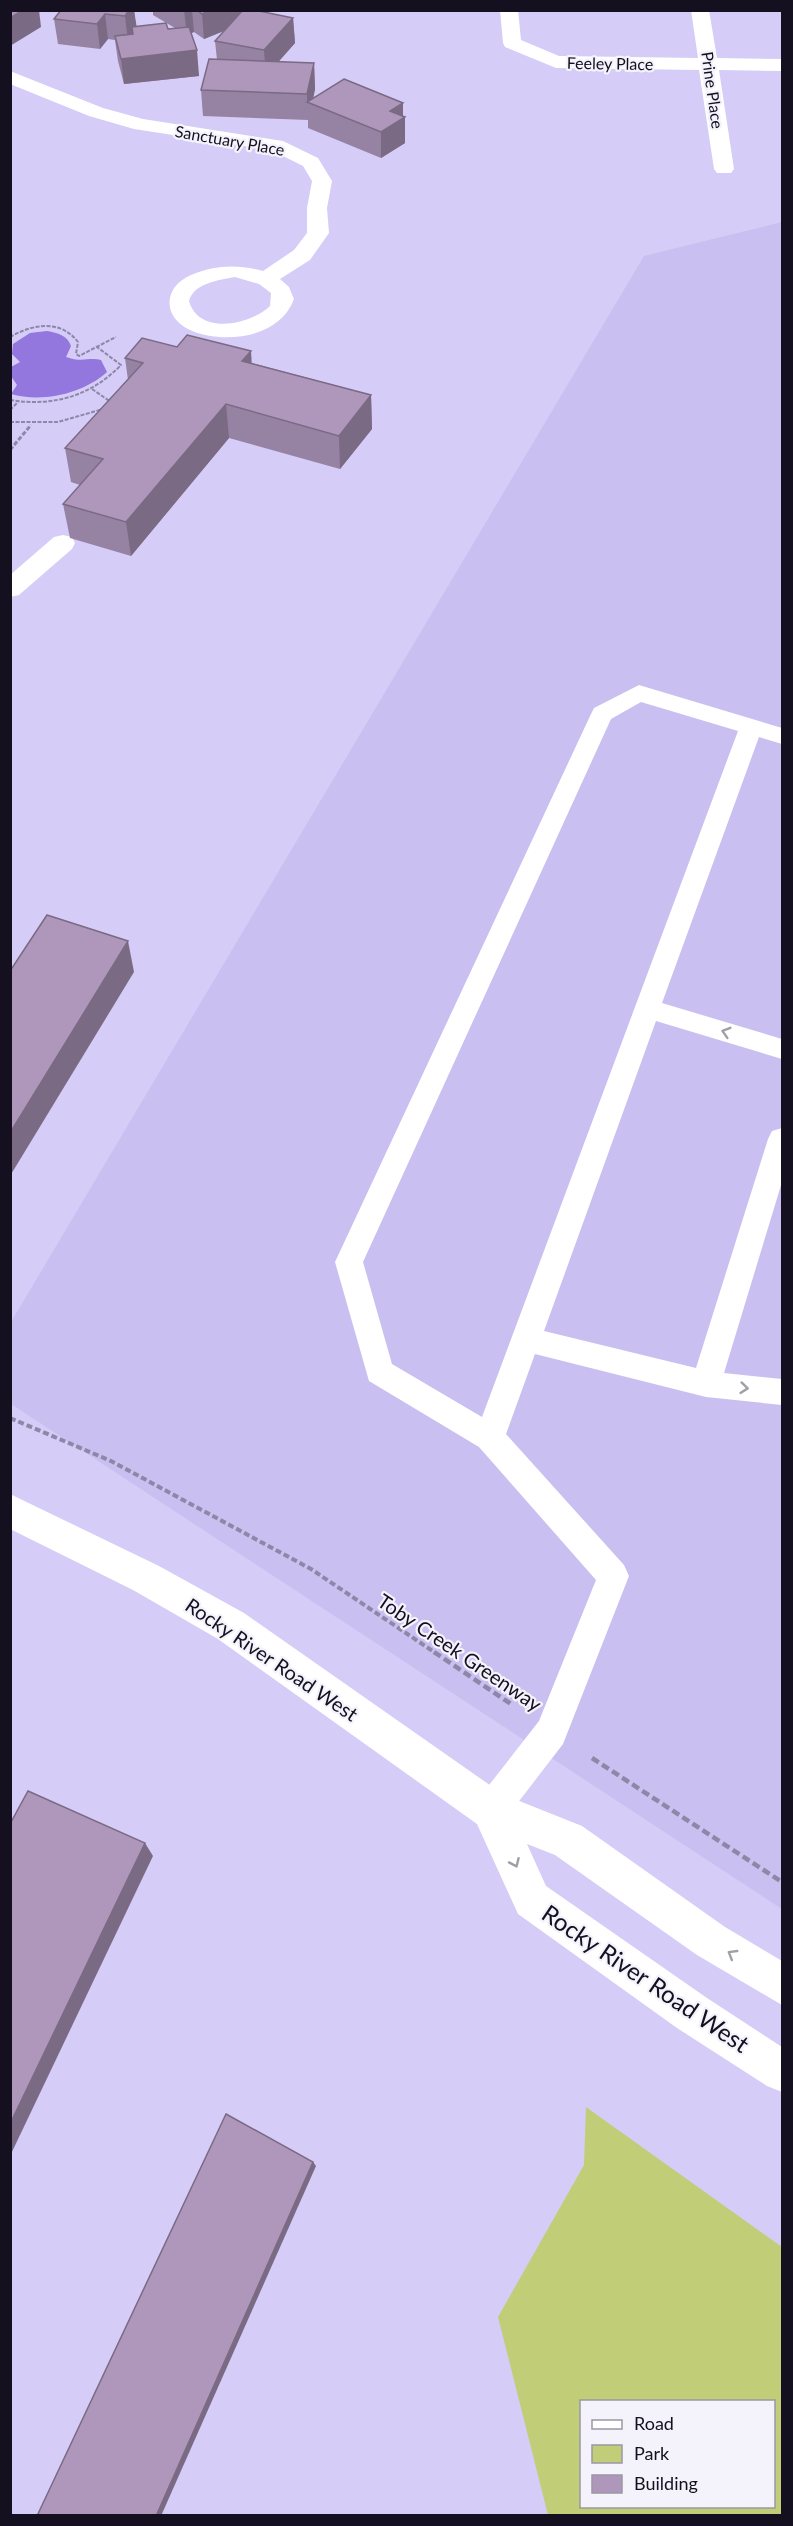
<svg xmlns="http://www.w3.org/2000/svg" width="793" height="2526" font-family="Lato,sans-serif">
<rect width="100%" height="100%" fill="#d5ccf7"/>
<path fill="#cabff1" d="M782 222V1909L11 1404V1322L644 256Z"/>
<path fill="#c2cd78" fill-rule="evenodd" d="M586 2107 782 2247V2515H548L498 2317 584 2165ZM582 2402H774V2506H582Z"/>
<path fill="#9376de" d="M47 331C58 333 67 335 71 346L66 357C82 363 89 357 101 360L107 372C83 394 42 403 11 394L17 385 11 376V367L20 362 12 354 13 344 30 333Z"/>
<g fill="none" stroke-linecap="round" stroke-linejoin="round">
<g stroke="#8e87a7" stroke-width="2" stroke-dasharray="4 1.5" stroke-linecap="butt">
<path d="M10 337C33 324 60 319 78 342L76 354 79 356 116 337"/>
<path d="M92 389 111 402"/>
<path d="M10 400C53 407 91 396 121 365L97 347"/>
<path d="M10 410 18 402"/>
<path d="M10 422H58L103 409"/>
</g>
<path stroke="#8e87a7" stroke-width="3" stroke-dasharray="4.5 2" stroke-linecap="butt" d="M10 450 31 425"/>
<path stroke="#8e87a7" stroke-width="4" stroke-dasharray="6 3" stroke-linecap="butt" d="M10 1418 111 1461 311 1569 437 1654"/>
<g stroke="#8e87a7" stroke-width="4.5" stroke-dasharray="8 4" stroke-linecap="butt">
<path d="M434 1652 511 1704"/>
<path d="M592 1758 782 1882"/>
</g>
<path fill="#fff" fill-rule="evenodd" d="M639 685 782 728V744L759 737 662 1003 782 1039V1059L656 1021 544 1331 696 1368 768 1139 772 1131 782 1128V1182L724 1373 782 1379V1405L706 1397 535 1354 506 1434 624 1565 629 1576 563 1744 503 1822 491 1827 479 1822 474 1810 479 1798 539 1721 596 1580 479 1447 369 1381 335 1262 591 714 594 708ZM641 702 738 731 482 1417 392 1364 363 1262 611 719Z"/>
<g fill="#fff" fill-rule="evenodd">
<path d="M500 10H518L521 40 559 56 698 58 691 10H709L717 58 782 59V71L719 70 734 169 731 173H717L714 169 699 70 556 68 505 47 503 43Z"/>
<path d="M10 71 103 108 143 119 283 141 318 158 332 181 327 208 329 233 310 260 280 279 289 287 294 299C280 338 224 345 190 330 162 317 163 287 191 275 215 265 237 264 263 271L294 250 307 233V208L312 181 303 166 271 150 134 129 89 116 10 84ZM235 277 259 284 271 293 270 306C250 325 199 336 189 301 194 283 219 280 235 277Z"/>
<path d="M63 535 72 537 75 543 72 549 19 595 10 597V575L54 537Z"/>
</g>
<path fill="#fff" fill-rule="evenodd" d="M10 1494 159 1566 244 1613 504 1795 582 1826 725 1927 782 1961V2005L697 1955 555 1855 527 1844 546 1886 707 1998 782 2047V2092L767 2086 677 2028 518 1914 477 1824 218 1639 133 1590 10 1529Z"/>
</g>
<g fill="#9682a2">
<path d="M134 10 136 27 168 29 175 28 153 15V10H240V13L293 18 295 43 278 62 314 63 315 89 313 99 403 116 405 143 381 158 308 128V120L203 116 201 90 217 60 215 41 224 31 204 39 194 32 191 33 199 76 124 84 118 61 115 40 108 39 100 49 58 44 54 19Z"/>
<path d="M177 347 252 363 371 395 372 429 340 469 229 438 131 556 70 538 63 504 80 485 71 482 65 448 128 380 125 358Z"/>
</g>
<g fill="#7a6a84">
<path d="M23 10H39L41 27 10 46V18Z"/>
<path d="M118 10H134L137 29 132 27 133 34 128 41 125 16Z"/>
<path d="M184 10H192L194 32 187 35Z"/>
<path d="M210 10H240L241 24 204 39 202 14Z"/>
<path d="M105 14 108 39 100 49 97 24Z"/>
<path d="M293 18 295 43 266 76 264 50Z"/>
<path d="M197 50 199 76 124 84 121 59Z"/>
<path d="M314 63 315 89 312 104 307 102V94Z"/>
<path d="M403 103V118L405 117V143L381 158V132L390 111Z"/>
<path d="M251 351 253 385 242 361Z"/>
<path d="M371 395 372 429 340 469 339 436Z"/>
<path d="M226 404 229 438 131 556 126 522Z"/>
<path d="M128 941 134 972 10 1176V1133Z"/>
<path d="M145 1843 153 1856 10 2156V2124Z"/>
<path d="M313 2162 316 2166 161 2516H156Z"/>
</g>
<g fill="#af97bc" stroke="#7a6a84" stroke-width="1.5">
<path d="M10 10H23L10 18Z"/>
<path d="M61 10H129L125 16 105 14 97 24 54 19Z"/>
<path d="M197 10H210L202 14Z"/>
<path d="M243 10H254L293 18 264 50 215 41Z"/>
<path d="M166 23 168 29 189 27 197 50 121 59 115 36 133 34 132 27Z"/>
<path d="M209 59 314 63 307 94 201 90Z"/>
<path d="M344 79 403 103 390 111 405 117 381 132 307 102Z"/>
<path d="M187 335 251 351 242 361 371 395 339 436 226 404 126 522 63 504 103 459 65 448 143 363 125 358 142 338 177 347Z"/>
<path d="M47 915 128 941 10 1133V971Z"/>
<path d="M28 1791 145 1843 10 2124V1824Z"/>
<path d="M226 2114 313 2162 156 2516H37Z"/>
</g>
<defs><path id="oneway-chevron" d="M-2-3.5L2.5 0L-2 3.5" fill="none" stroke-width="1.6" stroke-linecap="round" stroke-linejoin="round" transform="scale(1.5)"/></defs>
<g stroke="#a19fa5">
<use href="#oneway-chevron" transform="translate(726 1032) rotate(-163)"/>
<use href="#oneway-chevron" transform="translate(744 1388) rotate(6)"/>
<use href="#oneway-chevron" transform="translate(515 1863) rotate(66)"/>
<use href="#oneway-chevron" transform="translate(732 1954) rotate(-149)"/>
</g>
<g text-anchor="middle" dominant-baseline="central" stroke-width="4.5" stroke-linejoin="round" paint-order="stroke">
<g font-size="16" fill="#14101f" stroke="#f4f3fc">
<text transform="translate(610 63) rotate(1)">Feeley Place</text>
<text transform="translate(713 90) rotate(82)">Prine Place</text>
<text transform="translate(230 140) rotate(10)">Sanctuary Place</text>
</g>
<g font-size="20" fill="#14101f" stroke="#f4f3fc">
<text transform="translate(460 1652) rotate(34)">Toby Creek Greenway</text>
<text transform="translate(272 1659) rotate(34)">Rocky River Road West</text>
</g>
<g font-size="24" fill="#14101f" stroke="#f4f3fc">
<text transform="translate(646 1978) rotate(34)">Rocky River Road West</text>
</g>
</g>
<rect width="793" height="2526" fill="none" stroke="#14101f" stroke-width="24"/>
<rect x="580" y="2400" width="195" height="108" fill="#f4f3fc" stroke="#9a98a4" stroke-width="1.5"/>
<rect x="592" y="2420" width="30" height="9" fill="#ffffff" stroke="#9a98a4" stroke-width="1.5"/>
<text x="634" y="2430" font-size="18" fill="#14101f">Road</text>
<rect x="592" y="2445" width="30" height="18" fill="#c2cd78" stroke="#9a98a4" stroke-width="1.5"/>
<text x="634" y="2460" font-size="18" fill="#14101f">Park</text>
<rect x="592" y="2475" width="30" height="18" fill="#af97bc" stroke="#9a98a4" stroke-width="1.5"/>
<text x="634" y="2490" font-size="18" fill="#14101f">Building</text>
</svg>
